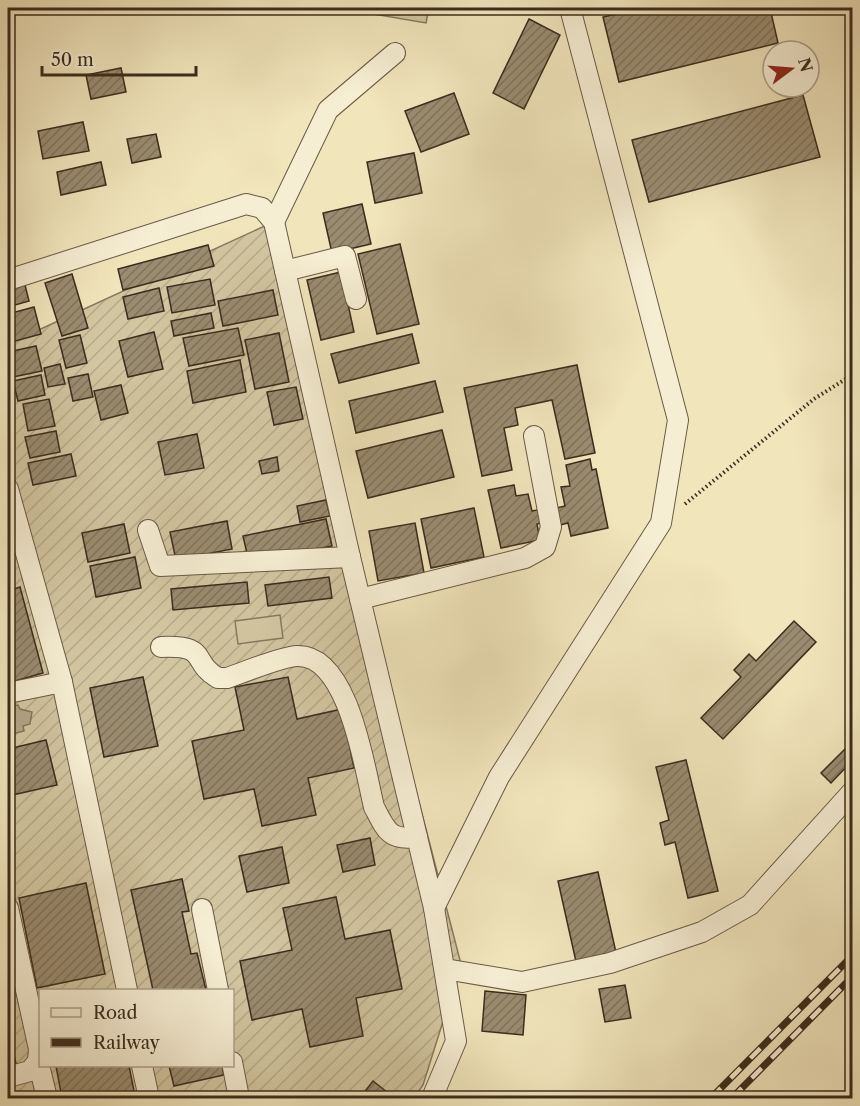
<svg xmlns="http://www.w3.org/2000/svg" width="860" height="1106" font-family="'Libre Caslon Text',serif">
<defs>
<pattern id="garden-furrows" width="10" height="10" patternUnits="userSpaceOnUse" patternTransform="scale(1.5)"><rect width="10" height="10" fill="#d2c6a1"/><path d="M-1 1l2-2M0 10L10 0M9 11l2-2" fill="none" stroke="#b5aa8a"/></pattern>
<pattern id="building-hatch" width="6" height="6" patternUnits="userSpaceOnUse" patternTransform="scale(1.5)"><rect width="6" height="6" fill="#9a8c70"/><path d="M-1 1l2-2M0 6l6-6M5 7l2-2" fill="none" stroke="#7f735b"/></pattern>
</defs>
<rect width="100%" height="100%" fill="#f1e5bc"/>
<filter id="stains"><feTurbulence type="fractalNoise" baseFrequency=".00333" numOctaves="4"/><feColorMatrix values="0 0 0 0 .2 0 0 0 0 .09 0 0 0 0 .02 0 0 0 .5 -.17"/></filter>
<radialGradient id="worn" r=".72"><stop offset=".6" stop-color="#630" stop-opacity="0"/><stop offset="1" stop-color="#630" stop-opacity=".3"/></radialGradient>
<path fill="url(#garden-furrows)" stroke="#87795f" stroke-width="1.5" fill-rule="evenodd" d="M269 224 461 964 423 1085 414 1098H8V344ZM40 990H232V1066H40Z"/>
<g fill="#d2c6a1" stroke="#87795f" stroke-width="1.5">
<path d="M338 8H429L426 23Z"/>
<path d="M280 615 283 638 238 644 235 621Z"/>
</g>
<path fill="#b3a686" stroke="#83755c" stroke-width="1.5" d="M18 705 20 709 32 712 30 724 23 726 24 731 8 735V707Z"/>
<g fill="url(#building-hatch)" stroke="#3c2c1d" stroke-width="1.5">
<path d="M643 8H770L778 43 619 82 603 17Z"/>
<path d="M529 19 560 35 524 109 493 93Z"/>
<path d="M121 68 126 92 91 99 86 75Z"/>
<path d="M454 93 469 134 421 152 405 111Z"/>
<path d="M803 95 820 157 649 202 632 140Z"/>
<path d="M83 122 89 151 43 159 38 131Z"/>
<path d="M156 134 161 157 132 163 127 139Z"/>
<path d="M414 153 422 193 375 203 367 162Z"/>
<path d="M101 162 106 185 61 195 57 172Z"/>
<path d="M362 204 371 244 332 253 323 213Z"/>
<path d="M400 244 419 324 377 334 358 254Z"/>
<path d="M208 245 214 266 123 290 118 269Z"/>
<path d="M341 272 354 332 321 340 307 280Z"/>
<path d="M72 274 88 328 62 336 45 283Z"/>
<path d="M210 279 215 305 172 313 167 287Z"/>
<path d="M24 281 29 301 8 307V286Z"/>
<path d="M159 288 164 311 128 319 123 297Z"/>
<path d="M273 290 278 315 223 326 218 301Z"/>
<path d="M34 307 41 334 8 343V314Z"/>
<path d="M211 313 214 328 174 336 171 321Z"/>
<path d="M238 328 244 355 189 366 183 338Z"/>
<path d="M154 332 163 369 128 377 119 341Z"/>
<path d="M279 333 289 382 255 389 245 340Z"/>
<path d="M412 334 419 363 339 383 331 354Z"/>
<path d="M80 335 87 363 66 368 59 340Z"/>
<path d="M36 346 42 371 8 378V352Z"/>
<path d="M240 360 246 392 193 403 187 371Z"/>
<path d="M60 364 65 384 48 387 44 368Z"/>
<path d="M577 365 595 453 565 459 552 400 515 408 518 425 504 428 512 470 482 476 464 388Z"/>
<path d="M88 374 93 397 73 401 68 378Z"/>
<path d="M41 375 45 395 18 401 13 381Z"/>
<path d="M435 381 443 412 356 433 349 401Z"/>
<path d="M121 385 128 413 101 420 94 391Z"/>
<path d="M296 387 303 419 274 425 267 392Z"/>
<path d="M49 399 55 426 28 431 23 404Z"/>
<path d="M442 430 454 477 368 498 356 451Z"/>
<path d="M56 431 60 452 30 458 25 437Z"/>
<path d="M197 434 204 468 165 475 158 442Z"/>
<path d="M71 454 76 476 33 485 28 463Z"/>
<path d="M277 457 279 471 262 474 259 461Z"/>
<path d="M590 459 592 470 596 469 608 528 571 536 568 523 556 526 552 509 565 506 561 487 570 486 566 465Z"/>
<path d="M514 485 516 496 528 494 532 511 543 509 546 522 537 524 540 540 501 548 488 490Z"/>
<path d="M326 500 330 516 300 522 297 506Z"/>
<path d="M474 508 484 557 431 568 421 519Z"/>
<path d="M326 519 332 546 249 562 243 536Z"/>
<path d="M227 521 232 549 176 560 170 532Z"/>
<path d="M415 523 424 573 378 581 369 531Z"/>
<path d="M124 524 130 553 88 562 82 533Z"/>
<path d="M135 557 141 588 96 597 90 566Z"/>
<path d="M329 577 332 598 268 606 265 585Z"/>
<path d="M247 582 249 603 173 610 171 589Z"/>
<path d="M20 587 43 673 8 683V591Z"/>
<path d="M794 621 816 642 723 739 701 718 741 677 734 670 749 654 756 661Z"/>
<path d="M143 677 158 746 104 757 90 688Z"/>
<path d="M288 677 297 719 342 709 354 768 308 778 316 815 262 826 254 789 204 799 192 741 244 730 235 687Z"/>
<path d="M46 740 57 785 8 796V749Z"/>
<path d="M848 746 852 750V761L831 783 821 773Z"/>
<path d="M686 760 718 891 688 898 675 842 665 845 660 823 669 820 656 767Z"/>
<path d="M370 838 375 865 343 872 337 845Z"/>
<path d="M282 847 289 883 247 892 239 856Z"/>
<path d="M598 872 617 957 577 966 558 881Z"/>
<path d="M182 879 189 911 182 912 191 954 197 953 206 990H153L131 890Z"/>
<path d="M86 883 105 974 37 988 19 898Z"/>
<path d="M336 897 345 939 390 930 402 989 356 998 363 1036 310 1047 302 1009 252 1020 240 961 292 950 283 908Z"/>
<path d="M625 985 631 1018 605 1022 599 989Z"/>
<path d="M485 991 526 995 523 1035 482 1031Z"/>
<path d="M8 1024 17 1069 8 1071Z"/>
<path d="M56 1066H129L134 1091 94 1098H62Z"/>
<path d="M169 1066H222L224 1075 174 1086Z"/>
<path d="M373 1081 392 1096 390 1098H360Z"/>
</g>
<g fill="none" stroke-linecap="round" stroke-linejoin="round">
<g stroke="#695a45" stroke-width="22">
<g id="minor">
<path d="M274 222 328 110 395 53"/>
<path d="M285 271 345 256 356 299"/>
<path d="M8 280 246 204 262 208 274 222 350 557 434 908 456 1041 432 1098"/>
<path d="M8 489 62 682 127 990"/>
<path d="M148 530 160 566 350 557"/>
<path d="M360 599 525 558 545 547 551 527 534 436"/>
<path d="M161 647C211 645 189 661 218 678H227C245 672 280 657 297 656 349 654 365 771 374 807 386 830 389 841 417 837"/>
<path d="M8 693 62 682"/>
<path d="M8 908 39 1049 38 1061 47 1098"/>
<path d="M434 908 499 777 661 523 678 420 570 8"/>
<path d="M202 909 218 990"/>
<path d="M445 969 522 982 610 963 702 932 750 905 852 792"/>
<path d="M232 1062 239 1098"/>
<path d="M142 1066 149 1098"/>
<path d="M8 1077 30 1071 38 1061"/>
</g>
</g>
<path stroke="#3c2c1d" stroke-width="4" stroke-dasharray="1.5 3" stroke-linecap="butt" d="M685 504 814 399 852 375"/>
<use href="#minor" stroke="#f6eed3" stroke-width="20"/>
<g stroke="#3c2c1d" stroke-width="7">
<g id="rail">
<path d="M711 1098 852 956"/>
<path d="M732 1098 852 977"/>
</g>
</g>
<use href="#rail" stroke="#f6eed3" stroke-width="4.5" stroke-dasharray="14" stroke-linecap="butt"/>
</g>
<rect width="860" height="1106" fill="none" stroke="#f1e5bc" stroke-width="30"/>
<rect x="9" y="9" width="842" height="1088" fill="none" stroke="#3c2c1d" stroke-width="3"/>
<rect x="15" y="15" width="830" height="1076" fill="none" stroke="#3c2c1d" stroke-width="1.5"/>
<rect x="39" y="989" width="195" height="78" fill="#f6eed3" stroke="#aca08a" stroke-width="1.5"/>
<rect x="51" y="1008" width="30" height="9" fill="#f6eed3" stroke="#aca08a" stroke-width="1.5"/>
<text x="93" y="1019" font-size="18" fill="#3c2c1d">Road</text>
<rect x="51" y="1038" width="30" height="9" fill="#3c2c1d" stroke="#aca08a" stroke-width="1.5"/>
<text x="93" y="1049" font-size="18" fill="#3c2c1d">Railway</text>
<g transform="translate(791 69) rotate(74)"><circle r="28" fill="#f6eed3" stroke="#aca08a" stroke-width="1.5"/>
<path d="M0-4.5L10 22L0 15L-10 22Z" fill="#8f2418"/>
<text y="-9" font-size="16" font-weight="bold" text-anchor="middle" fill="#3c2c1d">N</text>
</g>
<path d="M42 66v9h154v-9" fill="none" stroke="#3c2c1d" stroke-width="3"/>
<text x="51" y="66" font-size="18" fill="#3c2c1d" stroke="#f6eed3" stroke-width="4.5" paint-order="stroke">50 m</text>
<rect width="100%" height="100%" filter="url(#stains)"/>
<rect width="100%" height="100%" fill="url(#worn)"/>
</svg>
